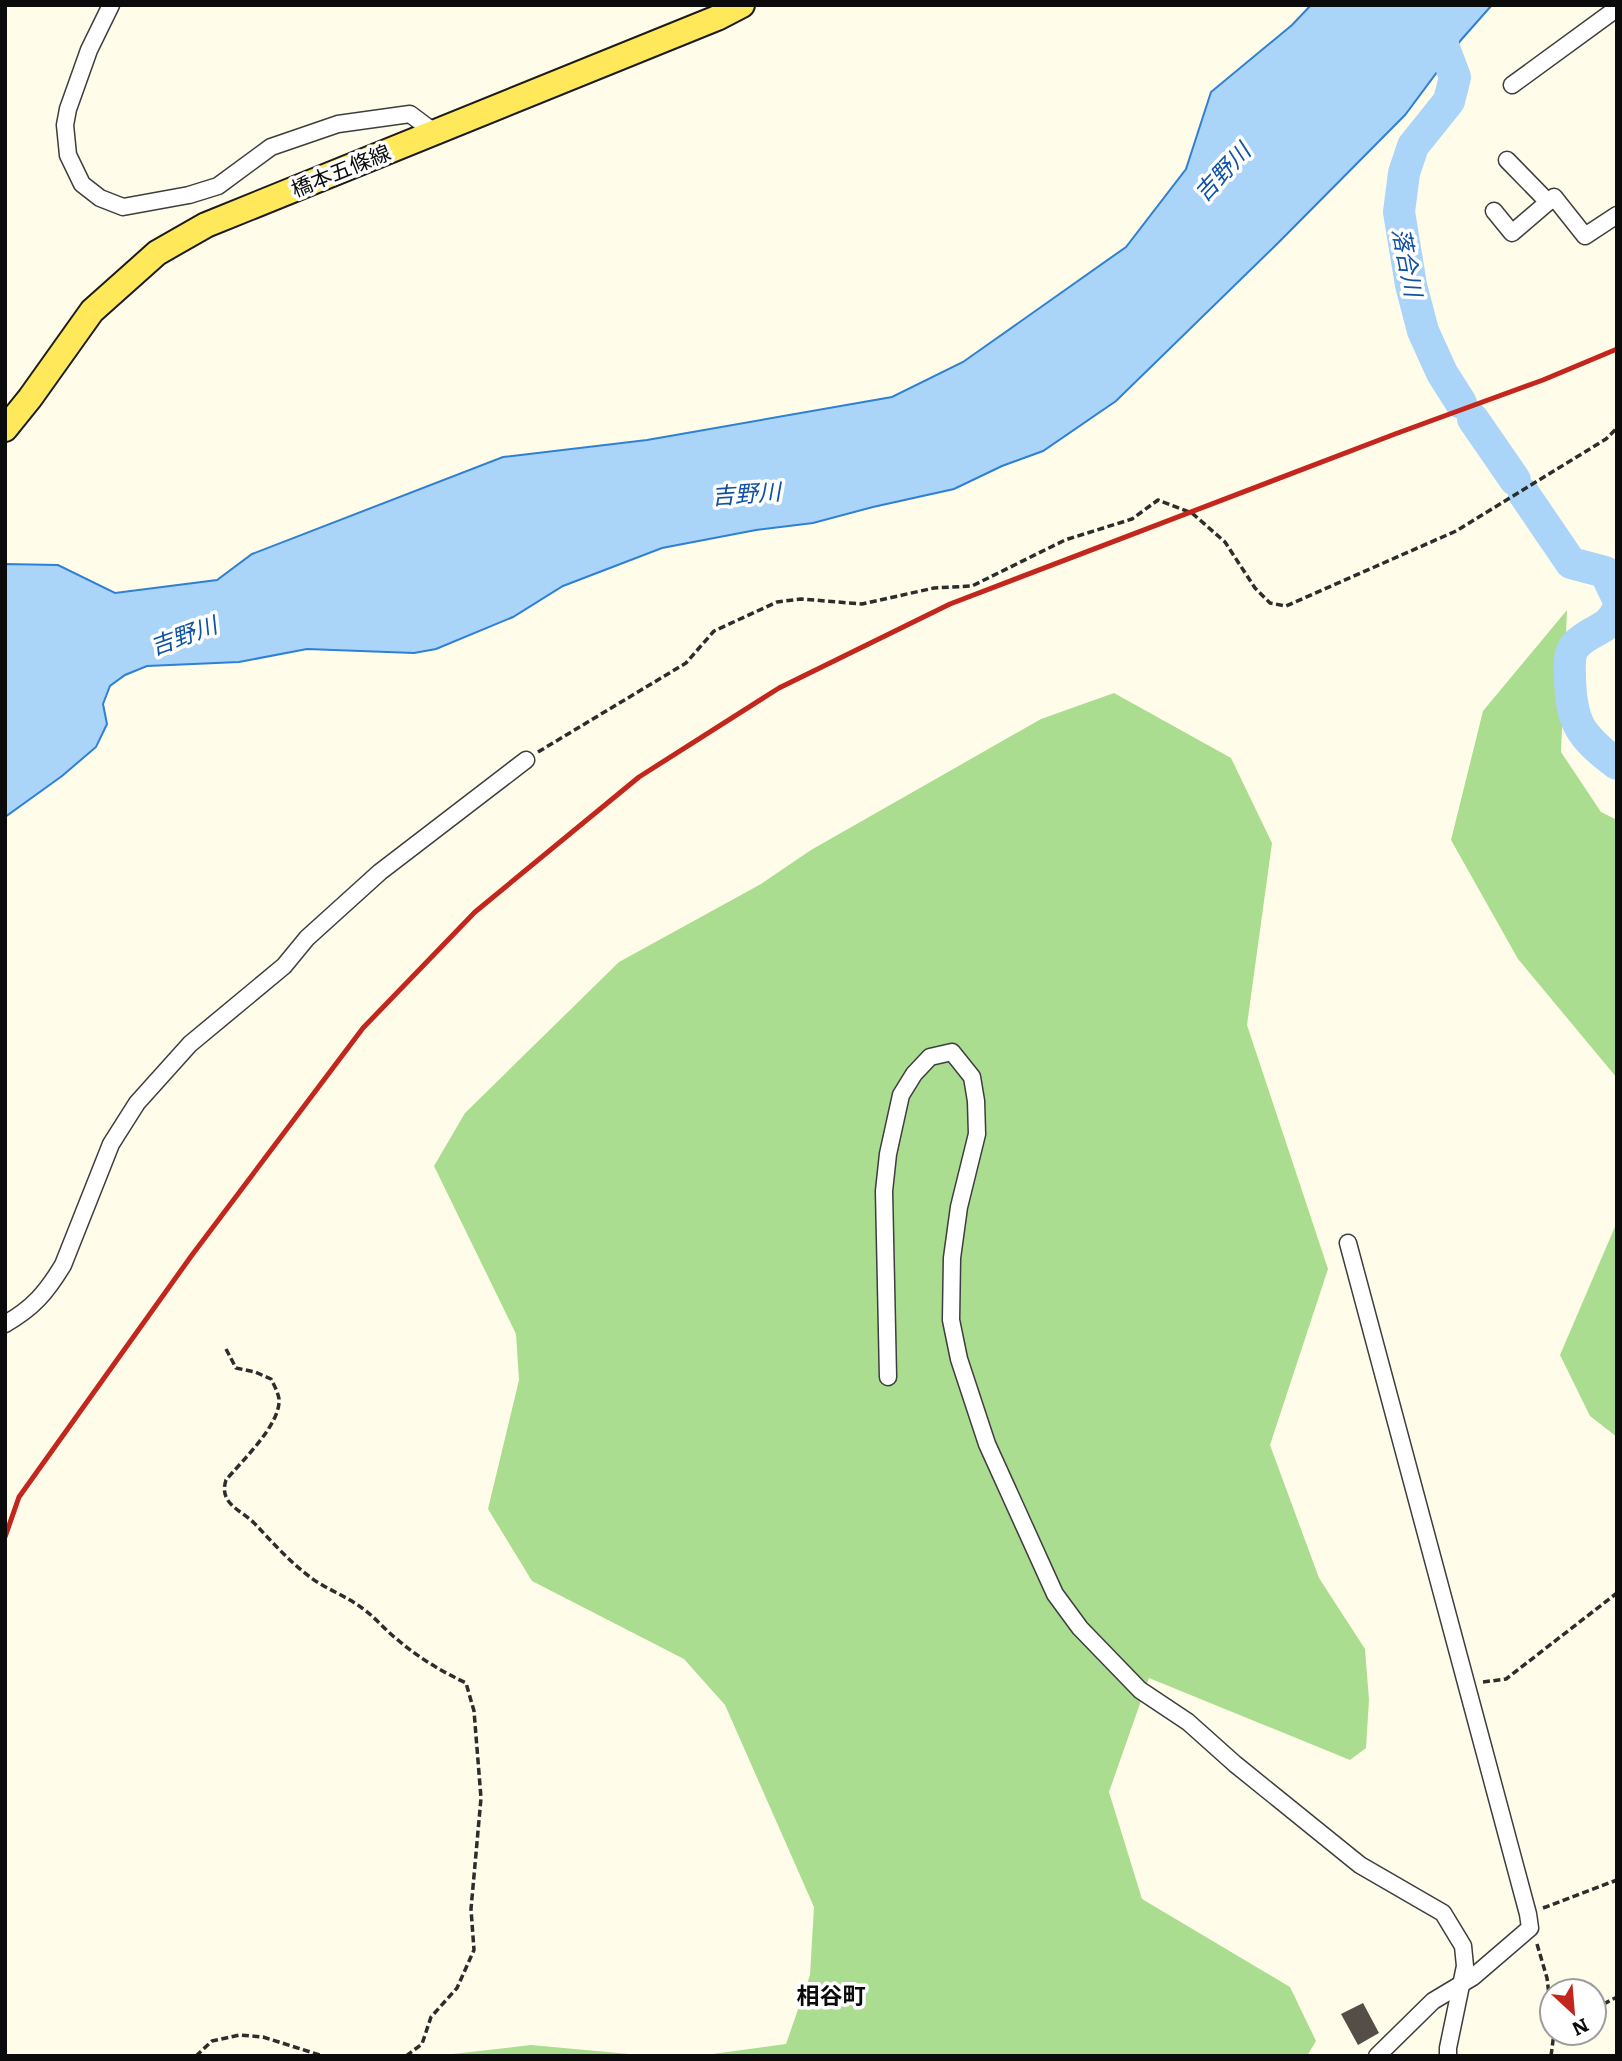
<svg xmlns="http://www.w3.org/2000/svg" width="1622" height="2061" font-family="Literata,'Noto Sans JP',serif">
<rect width="100%" height="100%" fill="#fffdea"/>
<g fill="#aadd90">
<path d="M1567 610 1561 752 1601 812 1617 820V1078L1518 959 1451 840 1483 711Z"/>
<path d="M1114 693 1231 758 1272 843 1247 1025 1328 1269 1270 1445 1319 1578 1365 1649 1369 1700 1366 1748 1350 1760 1149 1678 1109 1792 1142 1899 1290 1987 1316 2041 1307 2056H698L786 2044 810 1975 814 1907 725 1705 684 1659 532 1581 488 1509 519 1380 516 1334 434 1166 465 1113 619 962 761 884 811 850 1041 719Z"/>
<path d="M1617 1222V1437L1590 1416 1560 1355Z"/>
<path d="M531 2045 651 2056H435Z"/>
</g>
<path fill="#abd4f9" stroke="#2e80d4" stroke-width="2" d="M1311 5H1492L1461 40 1405 115 1279 242 1116 401 1043 451 1002 466 954 489 873 507 813 523 756 530 662 548 563 586 513 617 436 649 414 653 307 649 239 662 147 666 125 675 110 686 103 704 107 724 96 747 62 776 5 817V564L58 565 115 593 217 580 252 554 503 457 647 440 892 397 963 362 1126 247 1186 169 1211 92 1292 25Z"/>
<g fill="none" stroke-linecap="round" stroke-linejoin="round">
<g stroke="#abd4f9" stroke-width="32">
<path d="M1428 5 1455 77 1449 101 1413 146 1404 173 1399 212 1411 285 1423 331 1442 373 1461 403"/>
<path d="M1473 419 1515 480"/>
<path d="M1524 494 1571 563 1605 572 1617 597"/>
<path d="M1617 611C1609 630 1588 631 1576 645 1568 653 1570 666 1570 677 1571 723 1580 736 1617 764"/>
</g>
</g>
<path fill="#544e47" d="M1363 2003 1379 2033 1358 2045 1341 2014Z"/>
<g fill="none" stroke-linecap="round" stroke-linejoin="round">
<g stroke="#3e3e3e" stroke-width="19">
<g id="minor">
<path d="M111 5 89 50 68 109 65 125 68 155 82 184 100 198 123 207 189 195 218 186 271 147 338 124 410 114 434 132"/>
<path d="M1512 85 1612 12 1617 6"/>
<path d="M1507 160 1548 202"/>
<path d="M1494 211 1512 233 1554 197 1585 236 1617 215"/>
<path d="M1348 1243 1528 1914 1530 1928 1473 1977 1433 2001 1377 2056"/>
<path d="M5 1324C33 1308 46 1293 63 1265L111 1144 137 1103 190 1044 284 966 307 938 380 872 526 760"/>
<path d="M888 1377 884 1191 888 1154 901 1095 914 1074 930 1057 952 1052 972 1077 976 1101 977 1134 959 1207 952 1258 951 1320 959 1359 987 1444 1055 1594 1080 1628 1140 1690 1188 1722 1235 1764 1360 1865 1443 1913 1463 1946 1465 1966 1448 2048V2056"/>
</g>
</g>
<g stroke="#1c1c1c" stroke-width="28">
<path id="primary" d="M5 429 30 398 92 311 157 253 206 225 717 18 742 5"/>
</g>
<g stroke="#2d2d2d" stroke-width="3.5" stroke-dasharray="7 3.5" stroke-linecap="butt">
<path d="M538 752 686 663 714 631 777 602 801 599 862 604 934 588 972 586 1065 540 1132 519 1158 500 1192 513 1225 542 1255 588 1270 603 1286 606 1456 531 1606 439 1617 428"/>
<path d="M226 1349 236 1368 255 1372 271 1379C274 1385 278 1392 279 1399 281 1424 242 1461 226 1480 218 1505 243 1510 256 1525 273 1543 290 1562 310 1577 326 1589 346 1596 362 1608 375 1617 385 1630 398 1640 419 1658 441 1671 466 1683L474 1711 481 1798 471 1909 474 1950 457 1988 431 2017 422 2044 406 2056"/>
<path d="M1483 1682 1506 1679 1617 1593"/>
<path d="M1543 1908 1617 1880"/>
<path d="M1537 1944 1547 1978 1552 2020"/>
<path d="M1594 2009 1617 1997"/>
<path d="M196 2056 212 2041 240 2035 263 2037 323 2056"/>
<path d="M1551 2056 1554 2033"/>
</g>
<use href="#minor" stroke="#fff" stroke-width="16"/>
<use href="#primary" stroke="#ffe85a" stroke-width="24"/>
<path stroke="#c2261c" stroke-width="5" d="M5 1537 19 1497 192 1255 363 1028 475 912 639 777 779 688 950 604 1395 434 1543 380 1617 349"/>
</g>
<g text-anchor="middle" dominant-baseline="central" stroke-width="7" stroke-linejoin="round" paint-order="stroke">
<g font-size="21" fill="#0b0b0b" stroke="#fff">
<text transform="translate(340 169) rotate(-22)">橋本五條線</text>
</g>
<g font-size="23" font-style="italic" fill="#0f52a3" stroke="#fff">
<text transform="translate(1221 171) rotate(-47)">吉野川</text>
<text transform="translate(1409 262) rotate(79)">落合川</text>
<text transform="translate(746 492) rotate(-4)">吉野川</text>
<text transform="translate(183 634) rotate(-20)">吉野川</text>
</g>
<g font-size="23" font-weight="bold" fill="#0b0b0b" stroke="#fff">
<text x="831" y="1994">相谷町</text>
</g>
</g>
<rect width="1622" height="2061" fill="none" stroke="#0b0b0b" stroke-width="14"/>
<g transform="translate(1573 2012) rotate(154)"><circle r="33" fill="#ffffff" stroke="#9d9d9d" stroke-width="2"/>
<path d="M0-5L12 26L0 18L-12 26Z" fill="#c2261c"/>
<text y="-10" font-size="19" font-weight="bold" text-anchor="middle" fill="#0b0b0b">N</text>
</g>
</svg>
